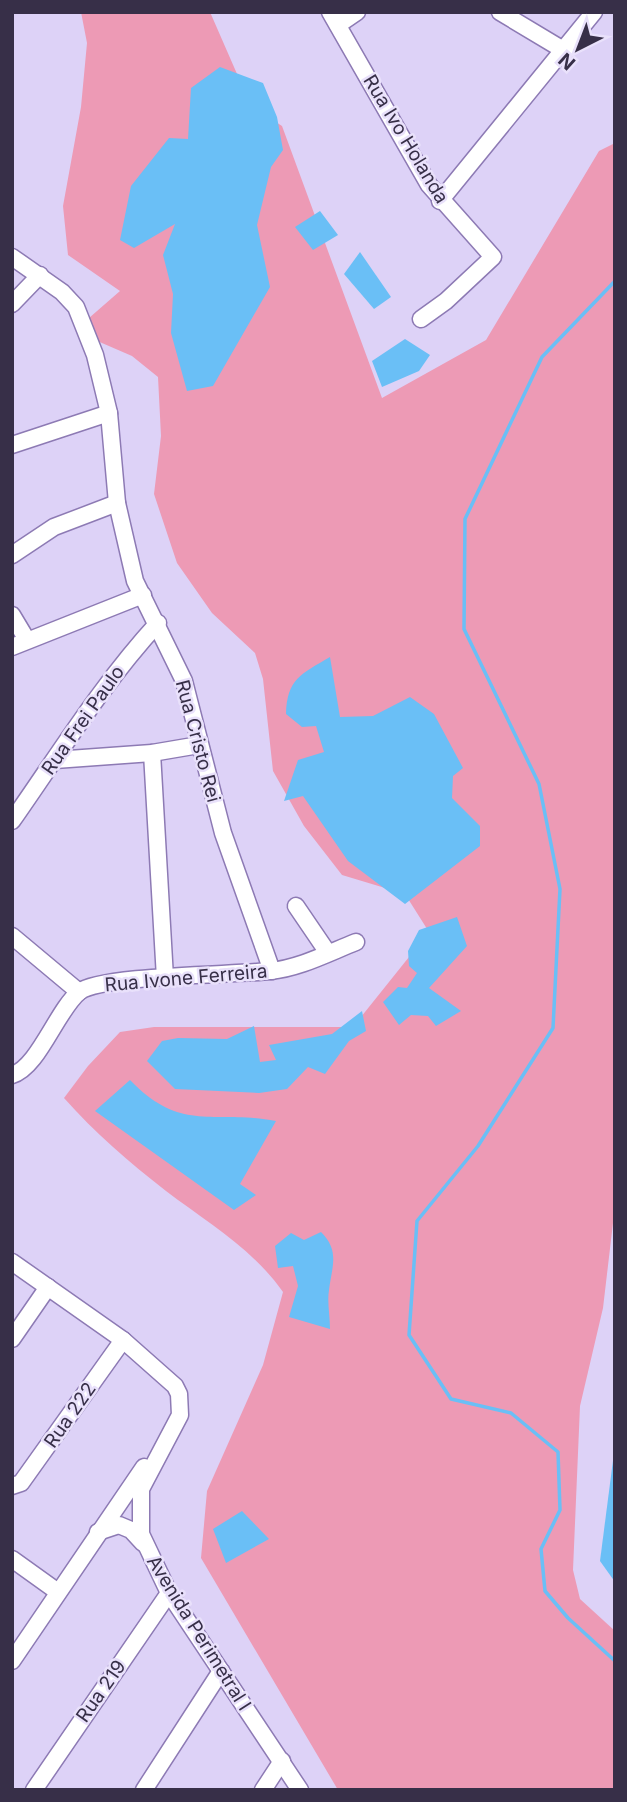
<svg xmlns="http://www.w3.org/2000/svg" width="627" height="1802" font-family="Inter,sans-serif">
<rect width="100%" height="100%" fill="#ddd2f7"/>
<path fill="#ed9ab5" d="M81 12H210L251 106 282 126 382 398 486 340 599 151 615 143V1206L603 1308 580 1406 573 1570 580 1599 615 1631V1790H338L201 1558 207 1491 263 1365 283 1292C252 1248 208 1223 166 1191 130 1163 94 1132 64 1098L88 1066 120 1032 154 1027H353L429 932 405 894 342 875 304 826 273 771 263 679 255 653 212 613 177 563 154 494 161 436 158 377 132 356 95 340 89 318 120 291 68 255 63 206 81 107 87 43Z"/>
<g fill="#6abff6">
<path d="M220 67 263 83 277 117 283 150 271 167 257 225 270 287 213 386 187 391 171 333 173 294 163 255 175 224 134 248 120 240 131 186 169 138 188 139 191 88Z"/>
<path d="M320 211 338 235 313 250 295 227Z"/>
<path d="M360 252 391 297 374 309 344 274Z"/>
<path d="M405 339 430 355 419 371 382 387 372 361Z"/>
<path d="M330 657 340 717 373 716 410 697 434 714 463 768 453 776 452 798 480 826V846L405 904 348 861 303 796 284 801 298 760 324 752 316 726 302 727 286 714C287 679 301 674 330 657Z"/>
<path d="M457 917 467 946 429 988 461 1011 436 1026 428 1016 411 1015 399 1025 383 1002 398 987 407 988 417 973 409 966 408 951 419 930Z"/>
<path d="M362 1011 366 1031 349 1041 325 1074 308 1067 287 1089 259 1093 175 1089 147 1061 162 1041 178 1038 227 1039 254 1026 260 1062 276 1060 269 1045 332 1034Z"/>
<path d="M130 1080C182 1134 214 1109 276 1121L240 1184 256 1195 234 1210 95 1111Z"/>
<path d="M321 1232C340 1251 332 1266 329 1290 327 1302 330 1316 330 1329L289 1317 298 1286 293 1266 278 1268 275 1246 291 1233 304 1240Z"/>
<path d="M615 1445V1582L600 1561Z"/>
<path d="M242 1511 269 1539 226 1563 213 1529Z"/>
</g>
<g fill="none" stroke-linecap="round" stroke-linejoin="round">
<path stroke="#6abff6" stroke-width="3.5" d="M615 281 542 357 465 519 464 629 539 784 560 889 553 1028 478 1146 417 1221 409 1335 451 1399 511 1413 558 1452 560 1510 541 1549 545 1591 568 1618 615 1661"/>
<g stroke="#8d7ab4" stroke-width="19">
<g id="minor">
<path d="M330 12 429 185 493 257 446 301 421 319"/>
<path d="M500 12 565 51"/>
<path d="M338 25 357 12"/>
<path d="M440 201 594 12"/>
<path d="M12 257 62 292 76 307 95 355 109 413 117 503 135 581 184 681 223 833 272 971"/>
<path d="M12 304 40 275"/>
<path d="M12 445 109 413"/>
<path d="M12 555 54 527 117 503"/>
<path d="M12 615 27 640"/>
<path d="M12 647 143 595"/>
<path d="M152 753 165 978"/>
<path d="M55 760 152 753 199 745"/>
<path d="M12 821C59 754 102 684 158 623"/>
<path d="M296 906 328 953"/>
<path d="M12 936 79 992"/>
<path d="M12 1075C38 1068 57 1010 79 992 100 975 235 975 270 971 300 968 328 953 356 942"/>
<path d="M12 1262 123 1340 175 1386 179 1394 180 1415 141 1489V1534L169 1593 300 1790"/>
<path d="M12 1339 48 1287"/>
<path d="M12 1486 21 1483 123 1340"/>
<path d="M98 1532 119 1525 131 1530 143 1543"/>
<path d="M12 1559 58 1592"/>
<path d="M12 1661 144 1467"/>
<path d="M34 1790 169 1593"/>
<path d="M144 1790 221 1671"/>
<path d="M263 1790 282 1761"/>
</g>
</g>
<use href="#minor" stroke="#fff" stroke-width="16"/>
</g>
<g text-anchor="middle" dominant-baseline="central" stroke-width="5" stroke-linejoin="round" paint-order="stroke">
<g font-size="19" fill="#372f48" stroke="#e9e1fb">
<text transform="translate(406 139) rotate(59)">Rua Ivo Holanda</text>
<text transform="translate(83 720) rotate(-55)">Rua Frei Paulo</text>
<text transform="translate(198 741) rotate(75)">Rua Cristo Rei</text>
<text transform="translate(186 978) rotate(-5)">Rua Ivone Ferreira</text>
<text transform="translate(70 1415) rotate(-55)">Rua 222</text>
<text transform="translate(199 1633) rotate(58)">Avenida Perimetral I</text>
<text transform="translate(101 1691) rotate(-55)">Rua 219</text>
</g>
</g>
<rect width="627" height="1802" fill="none" stroke="#372f48" stroke-width="28"/>
<g transform="translate(578 49) rotate(222)" stroke="#e9e1fb" stroke-width="5" paint-order="stroke">
<path d="M0-5L12 26L0 18L-12 26Z" fill="#372f48"/>
<text y="-10" font-size="19" font-weight="bold" text-anchor="middle" fill="#372f48">N</text>
</g>
</svg>
